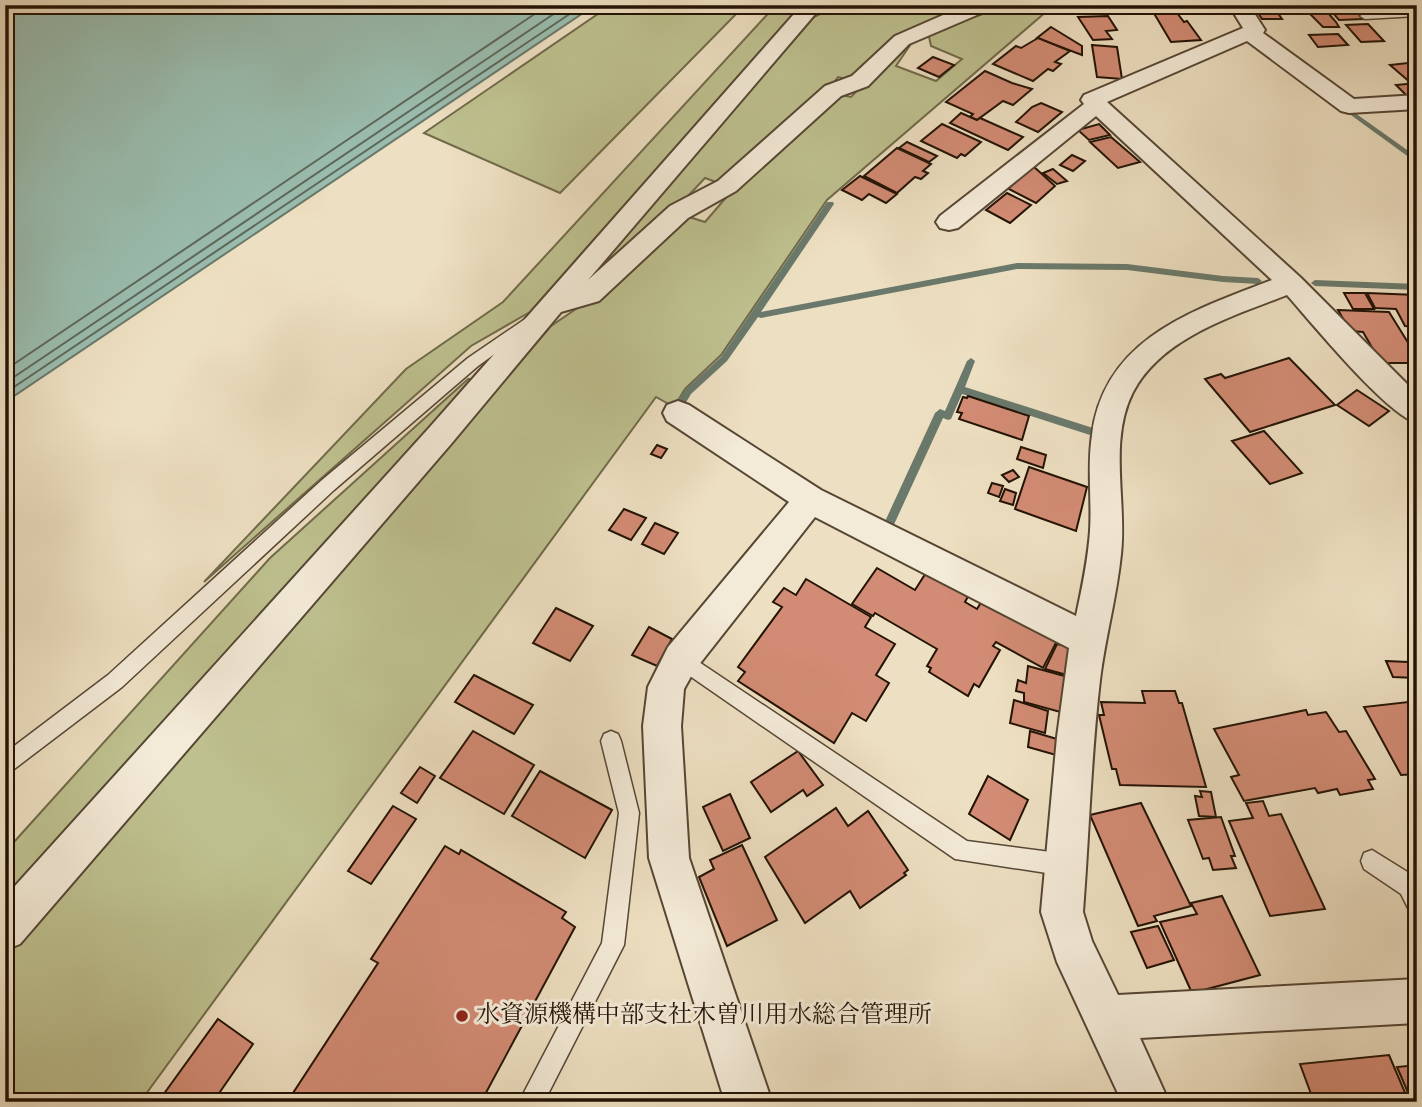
<svg xmlns="http://www.w3.org/2000/svg" width="1422" height="1107" font-family="'Old Standard TT','Noto Serif JP',serif">
<rect width="100%" height="100%" fill="#eddfc1"/>
<filter id="stains"><feTurbulence type="fractalNoise" baseFrequency=".00286" numOctaves="4"/><feColorMatrix values="0 0 0 0 .2 0 0 0 0 .09 0 0 0 0 .02 0 0 0 .5 -.17"/></filter>
<radialGradient id="worn" r=".72"><stop offset=".6" stop-color="#630" stop-opacity="0"/><stop offset="1" stop-color="#630" stop-opacity=".3"/></radialGradient>
<g fill="#bec08f" stroke="#706a4a" stroke-width="2">
<path d="M611 5H745L560 193 424 133Z"/>
<path d="M776 5H801L530 312 471 346 204 582 406 369 503 302Z"/>
<path d="M839 5H957L937 23 856 81 838 77 829 89 724 185 705 178 674 211 576 292 814 17Z"/>
<path d="M1010 5H1054L827 200 721 355 685 389 674 407 656 397 140 1102H5V956L551 326 595 296 683 215 705 222 747 173 836 94 851 97 906 41 915 38 896 66 936 81 962 59 931 46 928 32Z"/>
<path d="M468 379H472L5 902V852L270 558Z"/>
</g>
<path fill="#9abdaf" stroke="#6a796b" stroke-width="2" d="M5 5H595L5 402Z"/>
<g fill="none" stroke-linecap="round" stroke-linejoin="round">
<g stroke="#5e685a" stroke-width="2">
<path d="M5 370 548 5"/>
<path d="M5 383 567 5"/>
<path d="M5 393 583 5"/>
</g>
<g fill="#6a796b" fill-rule="evenodd">
<path d="M1226 5H1232L1244 23 1243 24H1239Z"/>
<path d="M1337 103H1341L1417 157V163L1337 105Z"/>
<path d="M827 202H833L834 204 761 312 1017 263 1127 264 1223 276 1258 278 1262 281 1258 284 1223 282 1127 270 1017 269 761 318 758 317 727 361 691 394 682 409H676L674 406 685 390 721 357Z"/>
<path d="M1315 280 1417 284V290L1315 286 1311 283Z"/>
<path d="M971 358 975 361 965 387 1093 428 1095 431 1090 435 962 394 951 419 948 420 943 418 891 531H883L882 528 935 413 940 409 945 411 967 361Z"/>
</g>
</g>
<g fill="#d28b74" stroke="#231305" stroke-width="2">
<path d="M1086 5H1146L1151 12 1092 14Z"/>
<path d="M1253 5H1272L1282 19H1262Z"/>
<path d="M1326 5H1351L1363 19 1339 20Z"/>
<path d="M1322 6 1336 22 1339 27H1323L1303 7Z"/>
<path d="M1174 9 1184 22 1187 21 1201 40 1171 42 1152 10Z"/>
<path d="M1108 16 1117 30 1106 31 1112 39 1093 40 1078 17Z"/>
<path d="M1368 24 1384 41 1361 42 1346 25Z"/>
<path d="M1051 27 1082 46V55L1037 38Z"/>
<path d="M1338 34 1348 45 1318 47 1309 35Z"/>
<path d="M1038 38 1070 51 1055 62 1061 64 1053 71 1048 69 1033 81 993 64 1016 46 1021 48Z"/>
<path d="M1092 45 1117 47 1122 79 1097 77Z"/>
<path d="M933 57 954 65 939 77 918 68Z"/>
<path d="M1417 62V83H1411L1390 65Z"/>
<path d="M985 71 1012 83 1032 89 1013 105 1003 101 977 120 970 117 973 114 946 102Z"/>
<path d="M1417 83V97L1409 98 1396 85Z"/>
<path d="M1041 103 1062 112 1038 132 1016 122 1032 107Z"/>
<path d="M961 113 977 120 980 118 1023 137 1008 150 950 123Z"/>
<path d="M942 124 981 142 965 156 961 154 957 158 921 141Z"/>
<path d="M1099 124 1110 135 1089 140 1078 130Z"/>
<path d="M1111 137 1140 162 1118 168 1090 142Z"/>
<path d="M907 142 937 156 929 162 899 148Z"/>
<path d="M897 148 931 164 923 171 928 173 921 179 915 177 897 193 864 176Z"/>
<path d="M1072 155 1085 161 1073 171 1060 165Z"/>
<path d="M1032 165 1055 186 1036 203 1005 187Z"/>
<path d="M1053 169 1067 181 1057 184 1043 173Z"/>
<path d="M860 176 897 194 886 203 869 194 862 200 842 190Z"/>
<path d="M1007 193 1031 205 1010 223 986 210Z"/>
<path d="M1344 293H1365L1374 309H1353Z"/>
<path d="M1367 293 1417 295V327L1405 326 1396 309 1375 308Z"/>
<path d="M1338 310 1389 312 1417 357V363H1381L1363 332 1350 331Z"/>
<path d="M1289 358 1335 405 1250 432 1205 379 1221 374 1225 378Z"/>
<path d="M1357 390 1389 411 1369 426 1337 405Z"/>
<path d="M968 396 1029 416 1022 440 959 419 962 413 957 412 963 397 967 398Z"/>
<path d="M1264 431 1302 473 1270 484 1232 441Z"/>
<path d="M657 445 667 449 661 458 651 454Z"/>
<path d="M1021 447 1046 455 1043 468 1017 459Z"/>
<path d="M1029 467 1087 487 1076 531 1015 509Z"/>
<path d="M1013 470 1019 477 1009 482 1002 475Z"/>
<path d="M992 483 1003 486 999 497 988 493Z"/>
<path d="M1005 489 1016 493 1013 505 1000 501Z"/>
<path d="M624 509 646 518 631 540 609 530Z"/>
<path d="M655 523 678 533 664 554 642 544Z"/>
<path d="M877 568 915 590 929 568 971 591 965 602 977 609 985 596 1059 637 1043 668 996 642 993 646 1000 650 979 687 974 684 968 696 929 672 931 668 927 666 937 649 875 613 873 616 852 604Z"/>
<path d="M806 579 871 617 865 627 895 644 876 675 889 683 866 721 852 713 834 743 738 681 745 672 738 667 782 607 773 602 784 588 796 595Z"/>
<path d="M556 608 593 626 570 661 533 643Z"/>
<path d="M649 627 672 639 657 666 632 655Z"/>
<path d="M1057 644 1070 647 1067 675 1045 669Z"/>
<path d="M1386 661 1408 662 1415 678 1393 677Z"/>
<path d="M1028 666 1068 677 1064 713 1024 702V693L1016 691 1018 680 1026 683Z"/>
<path d="M474 675 533 705 514 734 455 702Z"/>
<path d="M1142 691H1175L1179 703H1182L1206 787 1120 785 1116 769H1112L1099 715H1104L1101 702 1145 703Z"/>
<path d="M1014 700 1048 711 1045 733 1010 723Z"/>
<path d="M1417 701V774L1401 775 1364 707Z"/>
<path d="M1306 710 1308 715 1326 712 1339 732 1346 731 1375 779 1368 780 1373 789 1340 795 1337 789 1318 793 1315 788 1244 801 1231 777 1239 775 1214 729Z"/>
<path d="M473 731 534 765 504 814 440 778Z"/>
<path d="M1030 731 1057 739 1056 755 1028 747Z"/>
<path d="M798 751 823 785 807 796 803 790 771 812 751 782Z"/>
<path d="M420 767 435 776 417 803 401 793Z"/>
<path d="M540 771 612 810 585 858 512 816Z"/>
<path d="M988 776 1028 800 1010 840 969 814Z"/>
<path d="M1200 791 1211 792 1216 817 1199 816 1195 796 1202 797Z"/>
<path d="M730 794 750 838 723 851 703 807Z"/>
<path d="M1263 801 1269 816 1281 814 1325 909 1270 916 1229 821 1253 818 1246 803Z"/>
<path d="M1141 803 1191 906 1154 916 1157 921 1138 926 1090 815Z"/>
<path d="M393 806 416 819 371 884 348 871Z"/>
<path d="M836 808 848 826 868 811 908 870 904 873 906 875 860 908 850 891 805 923 765 857Z"/>
<path d="M1221 817 1235 856H1231L1236 868 1213 870 1209 858 1203 859 1188 820Z"/>
<path d="M742 845 777 920 727 946 699 877 714 869 710 860Z"/>
<path d="M445 846 459 854 461 850 566 912 562 918 575 927 481 1102H305L293 1093 378 963 371 959Z"/>
<path d="M1222 896 1260 975 1192 993 1160 922 1197 914 1191 903Z"/>
<path d="M1158 926 1174 960 1147 968 1131 932Z"/>
<path d="M218 1019 253 1044 213 1102H158Z"/>
<path d="M1389 1055 1409 1102H1314L1300 1064Z"/>
<path d="M1417 1065V1102H1412L1397 1067Z"/>
</g>
<g fill="none" stroke-linecap="round" stroke-linejoin="round">
<g stroke="#564634" stroke-width="3">
<g id="service">
<path d="M1417 10V16L1365 19 1360 16 1365 13Z"/>
<path d="M531 315 538 320 536 324 478 366 334 490 122 687 5 776V753L108 675 322 480 468 358Z"/>
<path d="M681 650 967 841 1066 854 1074 857 1077 865 1074 873 1066 876 955 859 674 665 672 659 674 653Z"/>
<path d="M611 731 618 734 621 741 639 813 624 945 544 1102H519L602 943 619 813 601 741 604 734Z"/>
<path d="M1372 850 1417 878V913L1409 910 1401 894 1364 869 1361 861 1364 853Z"/>
</g>
</g>
<g stroke="#564634" stroke-width="4">
<g id="minor">
<path d="M802 5H830L816 13 588 280 670 206 718 181 825 86 852 76 895 36 966 5H1002L999 9 984 12 909 44 868 86 841 96 736 191 688 218 599 301 561 312 451 444 20 944 5 950V897L429 428Z"/>
<path d="M1229 5H1249L1265 30 1263 33 1354 99 1417 95V109L1349 113 1341 111 1247 41 1107 102 1300 277 1417 394V423C1386 414 1312 323 1287 295 1233 316 1162 337 1133 392 1108 441 1127 502 1121 554 1117 596 1105 638 1100 680 1091 757 1089 835 1083 912L1092 941 1118 995 1417 979V1023L1140 1038 1169 1102H1122L1057 962 1041 912 1057 737 1069 648 815 517 694 671 684 689 681 726 689 858 772 1102H725L649 858 643 726 648 687 668 647 789 502 667 421 663 413 667 405 678 401 689 405 821 490 1076 616C1082 588 1088 560 1090 531 1092 499 1087 467 1092 435 1104 338 1194 310 1272 280L1096 116 958 228 949 230 940 228 936 222 940 216 1084 104 1081 100 1084 95 1243 28Z"/>
</g>
</g>
<use href="#service" fill="#f3ead7" fill-rule="evenodd"/>
<use href="#minor" fill="#f3ead7" fill-rule="evenodd"/>
</g>
<circle fill="#8f2418" stroke="#f3ead7" stroke-width="2.5" cx="462" cy="1016" r="7"/>
<g text-anchor="middle" dominant-baseline="central" stroke-width="6" stroke-linejoin="round" paint-order="stroke">
<g font-size="24" fill="#231305" stroke="#f3ead7" text-anchor="start">
<text x="476" y="1016">水資源機構中部支社木曽川用水総合管理所</text>
</g>
</g>
<rect width="1422" height="1107" fill="none" stroke="#eddfc1" stroke-width="28"/>
<rect x="7" y="7" width="1408" height="1093" fill="none" stroke="#231305" stroke-width="3.5"/>
<rect x="14" y="14" width="1394" height="1079" fill="none" stroke="#231305" stroke-width="2"/>
<rect width="100%" height="100%" filter="url(#stains)"/>
<rect width="100%" height="100%" fill="url(#worn)"/>
</svg>
